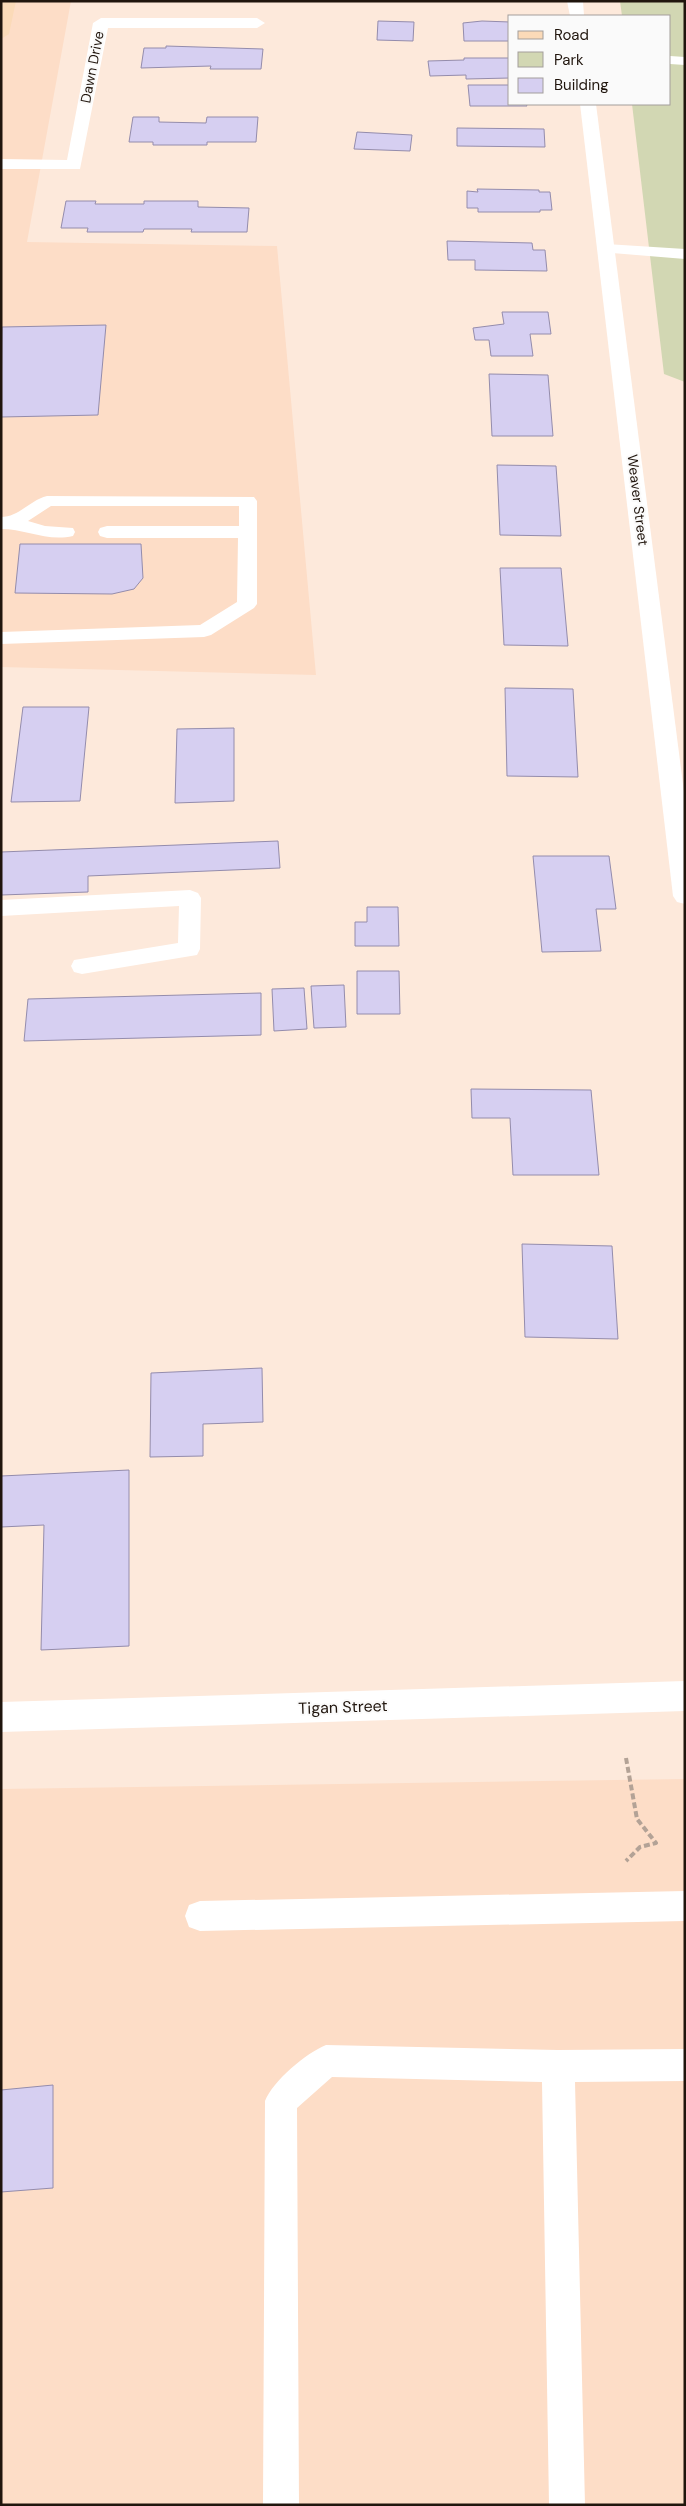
<svg xmlns="http://www.w3.org/2000/svg" width="686" height="2506" font-family="'DM Sans',sans-serif">
<rect width="100%" height="100%" fill="#fde9db"/>
<g fill="#fdddc7">
<path d="M1 1H71L27 242 277 246 316 675 1 667Z"/>
<path d="M685 1779V2505H1V1789Z"/>
</g>
<path fill="#d2d7b3" d="M620 1H685V382L664 374 632 104H670V16H622Z"/>
<g fill="#d6cff1" stroke="#948cac">
<path d="M378 21 414 22 413 41 377 40Z"/>
<path d="M482 21 510 22V41H464L463 23Z"/>
<path d="M166 46 263 49 261 69H210L211 66 141 68 144 48H166Z"/>
<path d="M464 58H510V78L466 79V75L430 76 428 61 464 60Z"/>
<path d="M468 85H510V104H526L527 106H470Z"/>
<path d="M133 117H159V122L206 123 207 117H258L256 142H207V145H153V142H129Z"/>
<path d="M457 128 544 129 545 147 457 146Z"/>
<path d="M357 132 412 135 410 151 354 149Z"/>
<path d="M477 189 539 190V192H550L552 210H540V212H478V208H467V191L478 192Z"/>
<path d="M66 201H96L95 204H144V201H198V207L249 208 247 232H191L192 229H144L143 232H87L88 228H61Z"/>
<path d="M447 241 532 243 533 250H545L547 271 475 270V260H448Z"/>
<path d="M502 312H548L551 334H530L533 356H491L489 340H475L473 328 504 324Z"/>
<path d="M106 325 98 415 1 417 2 327Z"/>
<path d="M489 374 548 375 553 436H492Z"/>
<path d="M497 465 556 466 561 536 500 535Z"/>
<path d="M20 544H141L143 578 134 589 112 594 15 593Z"/>
<path d="M500 568H561L568 646 504 645Z"/>
<path d="M505 688 573 689 578 777 507 776Z"/>
<path d="M23 707H89L80 801 11 802Z"/>
<path d="M234 728V801L175 803 177 729Z"/>
<path d="M278 841 280 868 88 876V892L1 895V852Z"/>
<path d="M533 856H609L616 909H596L601 951 542 952Z"/>
<path d="M367 907H398L399 946H355V922H367Z"/>
<path d="M357 971H399L400 1014H357Z"/>
<path d="M344 985 346 1027 314 1028 311 986Z"/>
<path d="M304 988 307 1029 274 1031 272 989Z"/>
<path d="M261 993V1035L24 1041 28 999Z"/>
<path d="M471 1089 591 1090 599 1175H513L510 1118H472Z"/>
<path d="M522 1244 612 1246 618 1339 525 1337Z"/>
<path d="M262 1368 263 1422 203 1424V1456L150 1457 151 1373Z"/>
<path d="M129 1470V1646L41 1650 44 1525 1 1527V1476Z"/>
<path d="M53 2085V2188L1 2192V2090Z"/>
</g>
<g fill="none" stroke-linecap="round" stroke-linejoin="round">
<path stroke="#b3a296" stroke-width="4" stroke-dasharray="6 3" stroke-linecap="butt" d="M626 1758 637 1819 656 1843 640 1847 626 1861"/>
<g fill="#fff" fill-rule="evenodd">
<path d="M670 56 685 57V65L670 64Z"/>
<path d="M606 244 685 249V259L600 252 598 249Z"/>
<path d="M47 496 254 497 257 501V604L254 608 211 635 204 637 1 644V632L200 625 237 602 238 538H107L100 536 98 532 100 528 107 526H239V506H51L28 521 45 526 73 528 75 532 73 536C47 542 26 529 1 529V517C19 517 30 500 47 496Z"/>
<path d="M190 890 198 893 201 898 200 949 197 955 82 974 74 972 71 966 74 960 178 943 179 906 1 916V900Z"/>
<path d="M685 1891V1921L200 1931 189 1927 185 1916 189 1905 200 1901Z"/>
<path d="M326 2045 558 2050 685 2049V2081L575 2082 585 2505H549L542 2082 332 2077 297 2108 299 2505H263L265 2101C273 2081 306 2053 326 2045Z"/>
</g>
<g fill="#fff" fill-rule="evenodd">
<path d="M567 1H583L584 16H570Z"/>
<path d="M101 18H257L265 23 257 28H108L80 169H1V159L67 160 93 23Z"/>
<path d="M580 104H596L685 800V904L677 902 673 896Z"/>
<path d="M685 1681V1711L1 1732V1702Z"/>
</g>
<path fill="#fbdab8" fill-rule="evenodd" d="M1 1H16L9 34 1 39Z"/>
</g>
<g text-anchor="middle" dominant-baseline="central" stroke-width="4" stroke-linejoin="round" paint-order="stroke">
<g font-size="14" fill="#20150d" stroke="#fafafa">
<text transform="translate(92 67) rotate(-79)">Dawn Drive</text>
<text transform="translate(638 500) rotate(83)">Weaver Street</text>
</g>
<g font-size="16" fill="#20150d" stroke="#fafafa">
<text transform="translate(343 1707) rotate(-2)">Tigan Street</text>
</g>
</g>
<rect width="686" height="2506" fill="none" stroke="#20150d" stroke-width="5"/>
<rect x="508" y="15" width="162" height="90" fill="#fafafa" stroke="#a39e9b"/>
<rect x="518" y="31" width="25" height="8" fill="#fbdab8" stroke="#a39e9b"/>
<text x="554" y="40" font-size="15" fill="#20150d">Road</text>
<rect x="518" y="52" width="25" height="15" fill="#d2d7b3" stroke="#a39e9b"/>
<text x="554" y="65" font-size="15" fill="#20150d">Park</text>
<rect x="518" y="78" width="25" height="15" fill="#d6cff1" stroke="#a39e9b"/>
<text x="554" y="90" font-size="15" fill="#20150d">Building</text>
</svg>
